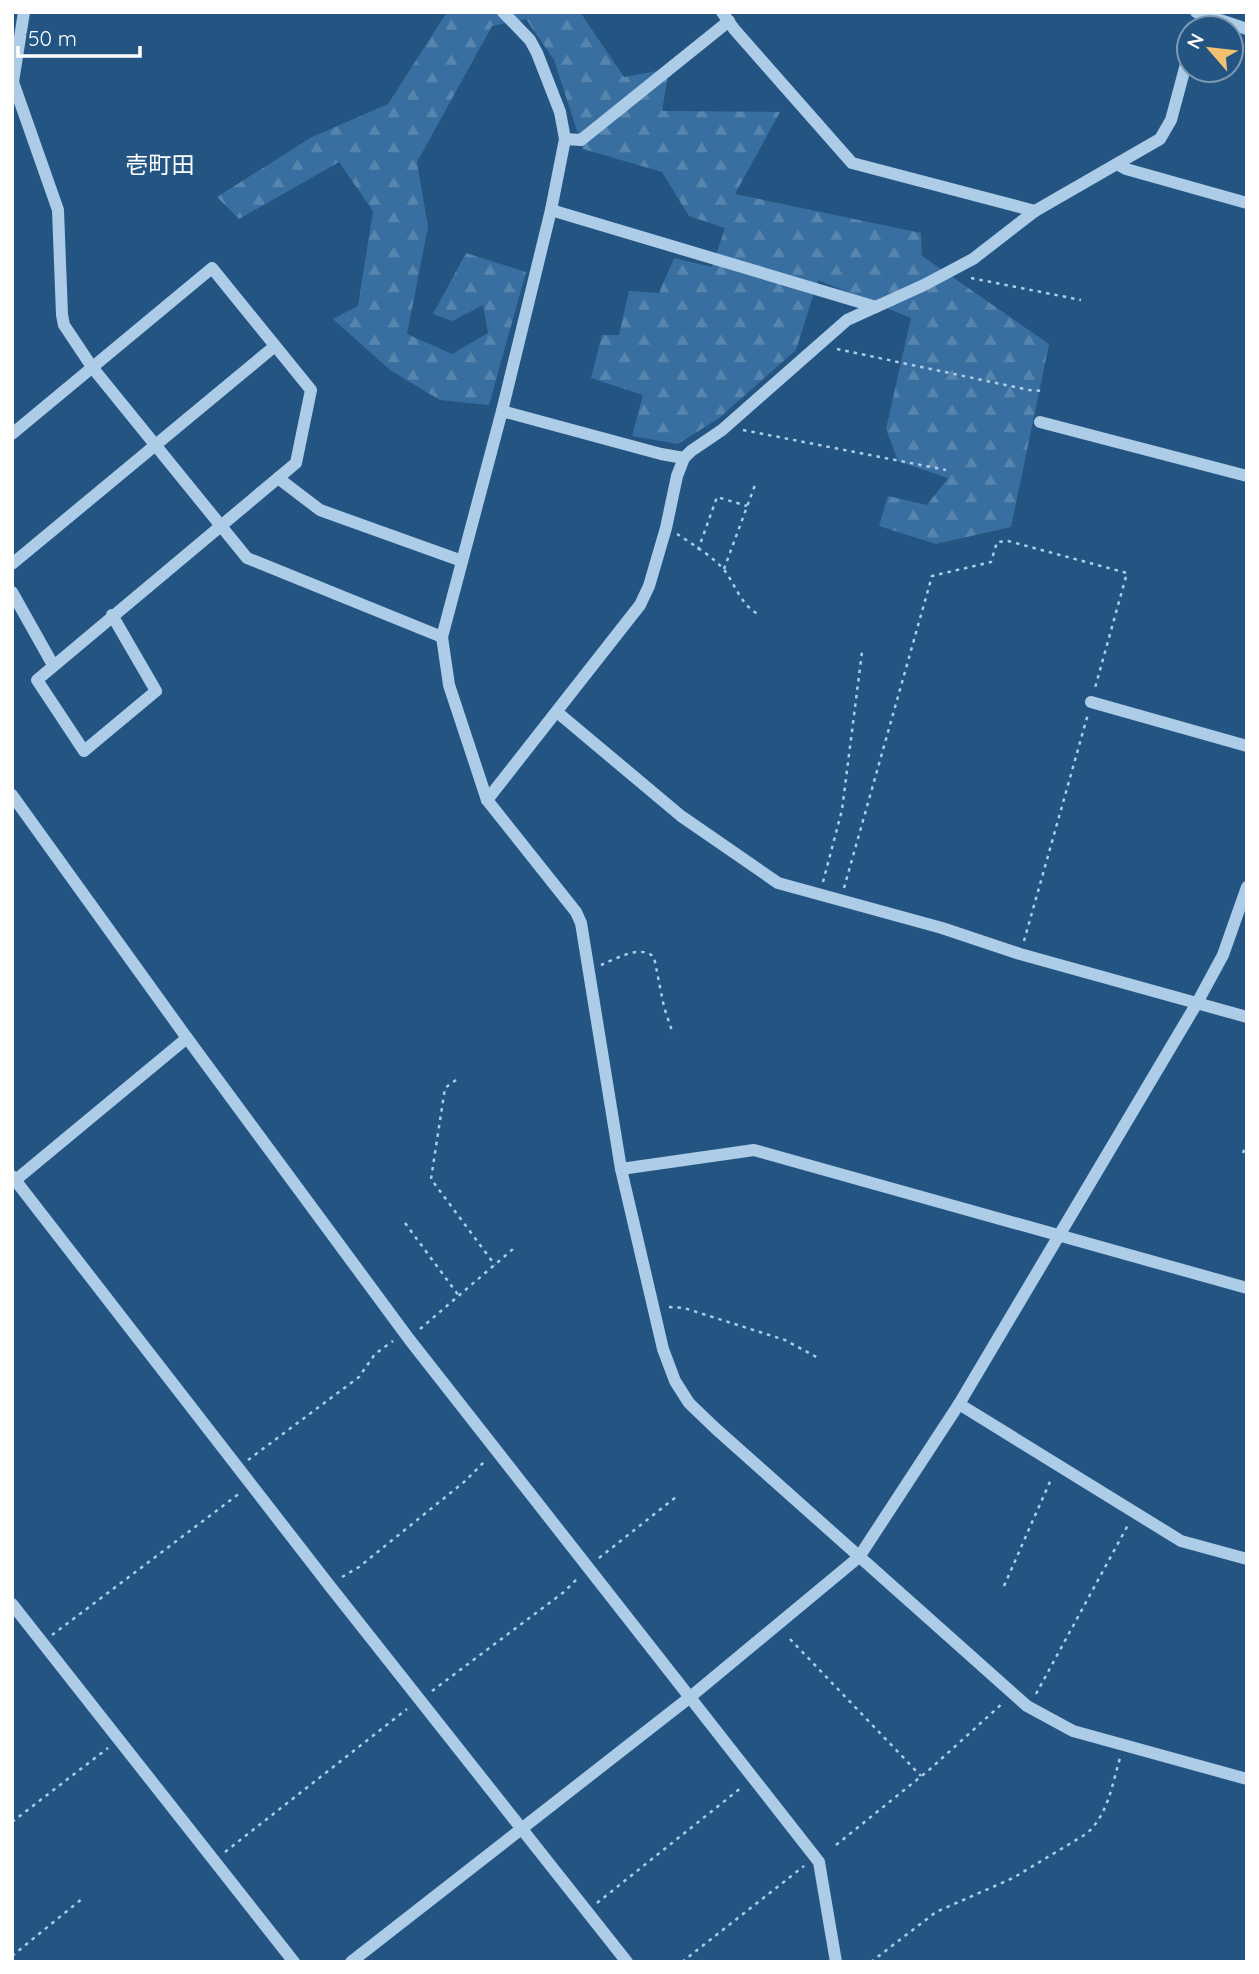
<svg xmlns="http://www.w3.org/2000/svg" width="1259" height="1974" font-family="Quicksand,'Noto Sans JP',sans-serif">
<defs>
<pattern id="forest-firs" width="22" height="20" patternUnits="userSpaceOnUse" patternTransform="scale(1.75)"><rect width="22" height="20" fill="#396fa0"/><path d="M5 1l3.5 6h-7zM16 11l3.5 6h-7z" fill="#5785ae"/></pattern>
</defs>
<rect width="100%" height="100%" fill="#245582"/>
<path fill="url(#forest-firs)" d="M447 12H580L624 77 669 69 662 111 780 112 735 194 921 233 922 256 1049 344 1011 527 936 544 879 526 888 496 927 505 948 478 898 461 886 429 911 318 818 280 796 350 719 418 678 444 632 436 643 395 591 378 602 335H619L629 291 659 293 674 258 712 267 725 228 689 216 662 172 583 149 554 60 526 19 492 26 417 162 428 227 407 334 452 354 488 333 483 305 452 321 433 314 466 253 526 272 489 405 440 400 390 370 333 319 358 306 373 211 339 162 239 219 217 197 312 137 388 104Z"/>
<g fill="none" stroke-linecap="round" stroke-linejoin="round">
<g stroke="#accce7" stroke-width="2.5" stroke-dasharray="3.5 5" stroke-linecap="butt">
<path d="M971 278 1081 300"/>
<path d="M837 349 1029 390 1043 391"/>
<path d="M743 430 946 470"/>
<path d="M677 534C691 543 716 559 725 571 736 586 741 605 758 614"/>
<path d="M698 550 717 497 747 506"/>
<path d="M724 569 755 485"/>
<path d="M823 882 842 810 862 652"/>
<path d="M844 888 932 576 991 562 997 542 1008 541 1127 573 1095 688"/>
<path d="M1024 941 1088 714"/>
<path d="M601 965C616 959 640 944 654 957L664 1007 673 1034"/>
<path d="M456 1080 445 1088 431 1179 495 1265"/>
<path d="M1243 1153 1247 1143"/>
<path d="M405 1223 459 1296"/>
<path d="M669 1307 684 1308 785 1340 820 1359"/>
<path d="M420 1329 513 1249"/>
<path d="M248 1460 359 1377 375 1354 393 1341"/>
<path d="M599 1558 676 1497"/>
<path d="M342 1577 359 1567 464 1482 486 1460"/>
<path d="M1004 1586 1052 1477"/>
<path d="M52 1635 240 1493"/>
<path d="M790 1639 921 1776"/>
<path d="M432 1691 564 1592 579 1577"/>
<path d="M1036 1694 1128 1525"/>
<path d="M12 1822 108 1748"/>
<path d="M836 1845 929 1770 1004 1702"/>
<path d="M225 1852 407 1709"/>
<path d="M597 1903 742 1787"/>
<path d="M12 1956 83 1898"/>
<path d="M682 1962 804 1866"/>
<path d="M871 1962 936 1912 1013 1878 1086 1834C1108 1815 1112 1785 1120 1758"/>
</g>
<g stroke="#accce7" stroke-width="12">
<path d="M24 12 13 82 58 210 62 315 64 325 92 367 247 558 442 637"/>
<path d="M503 12 530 40 537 53 560 112 565 139 551 210 502 411 442 637 449 685 487 800 576 912 581 923 621 1169 663 1349 675 1381 689 1403 715 1428 1027 1706 1073 1731 1247 1779"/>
<path d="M722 12 734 29 852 163 1035 211"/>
<path d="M1196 12 1247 29"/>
<path d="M565 139 581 140 729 21"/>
<path d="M1117 164 1126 169 1247 203"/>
<path d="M551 210 876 307"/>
<path d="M502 411 661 454 684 458"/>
<path d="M1040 422 1247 476"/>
<path d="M12 434 212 268 311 390 296 463 37 680 84 751 156 691 112 615"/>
<path d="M278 478 320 510 462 561"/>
<path d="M12 564 275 346"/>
<path d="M12 592 53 665"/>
<path d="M1091 702 1247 746"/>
<path d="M557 712 681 816 778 883 942 928 1020 954 1247 1017"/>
<path d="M12 795 187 1038 409 1339 819 1862 836 1962"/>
<path d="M487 800 640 605 649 586 666 528 677 476 684 458 691 451 722 430 847 320 924 285 973 259 1035 211 1160 139 1171 120 1189 53"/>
<path d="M621 1169 754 1150 1247 1288"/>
<path d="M12 1176 329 1585 627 1962"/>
<path d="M12 1183 187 1038"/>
<path d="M959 1404 1181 1541 1247 1559"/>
<path d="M12 1604 294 1962"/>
<path d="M351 1962 689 1698 859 1557 959 1404 1197 1003 1223 955 1247 887"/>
</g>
</g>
<g text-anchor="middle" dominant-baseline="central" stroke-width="6" stroke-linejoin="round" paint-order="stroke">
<g font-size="23" fill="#fff" stroke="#245582">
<text x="160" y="164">壱町田</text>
</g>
</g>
<rect width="1259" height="1974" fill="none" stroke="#ffffff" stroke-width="28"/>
<g transform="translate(1210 49) rotate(298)"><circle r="33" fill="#245582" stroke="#7c99b4" stroke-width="2"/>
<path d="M0-5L12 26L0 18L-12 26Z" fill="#f1c170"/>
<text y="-10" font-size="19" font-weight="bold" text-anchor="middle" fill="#ffffff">N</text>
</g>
<path d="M18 46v10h122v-10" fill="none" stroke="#ffffff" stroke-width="3.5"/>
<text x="28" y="46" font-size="21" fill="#ffffff" stroke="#245582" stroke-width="5" paint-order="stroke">50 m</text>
</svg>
